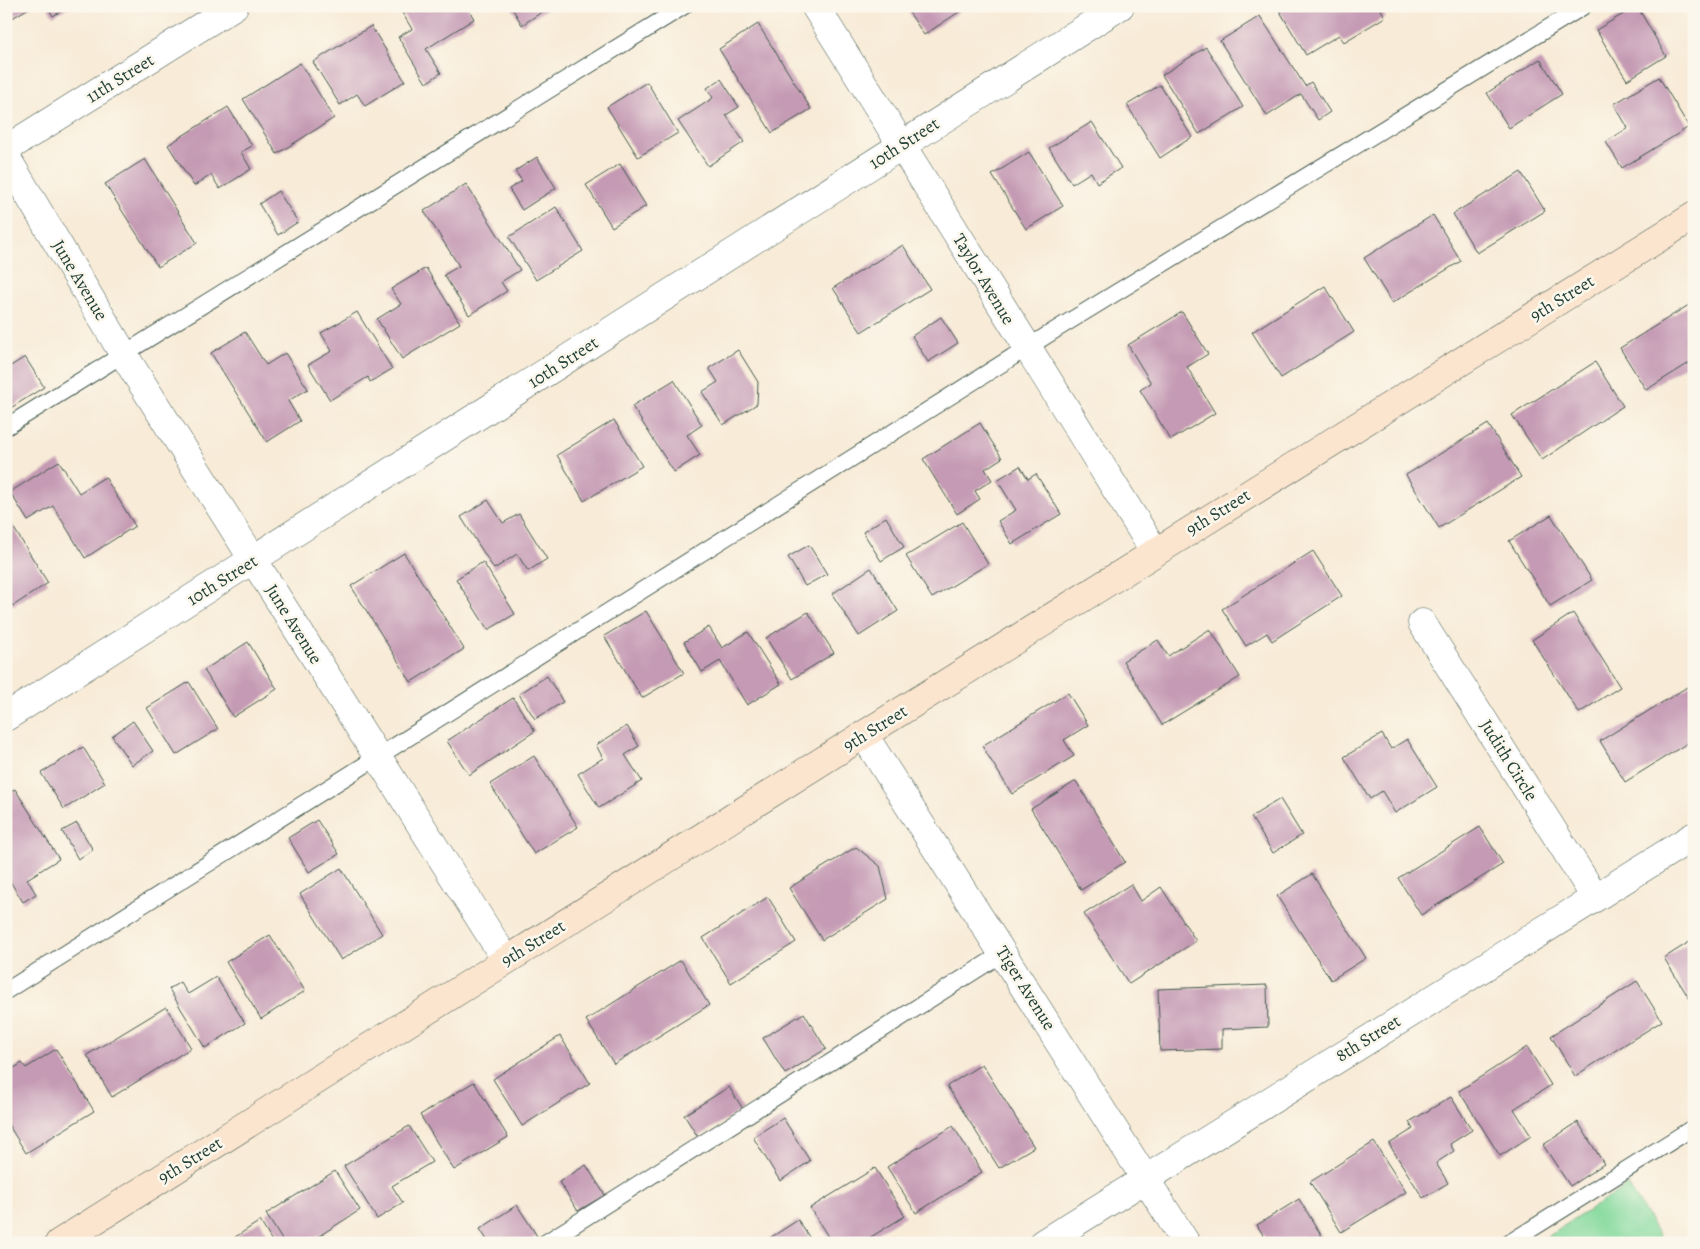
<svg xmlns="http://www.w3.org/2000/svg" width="1700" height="1249" font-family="Alegreya,serif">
<rect width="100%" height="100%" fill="#fbf7ec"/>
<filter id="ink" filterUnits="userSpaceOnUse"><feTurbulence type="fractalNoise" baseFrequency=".02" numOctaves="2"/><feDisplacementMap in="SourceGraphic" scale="10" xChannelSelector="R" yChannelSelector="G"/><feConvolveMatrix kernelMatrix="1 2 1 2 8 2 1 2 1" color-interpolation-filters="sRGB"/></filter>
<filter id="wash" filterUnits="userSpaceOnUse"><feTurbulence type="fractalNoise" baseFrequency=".0096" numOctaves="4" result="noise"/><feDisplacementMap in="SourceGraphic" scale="20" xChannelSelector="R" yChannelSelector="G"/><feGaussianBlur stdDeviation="1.12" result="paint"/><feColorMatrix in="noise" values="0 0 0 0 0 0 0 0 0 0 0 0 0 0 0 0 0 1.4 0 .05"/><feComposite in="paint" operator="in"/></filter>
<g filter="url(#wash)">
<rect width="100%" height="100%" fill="#f8ebd7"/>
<path fill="#83d99c" stroke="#518b68" d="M1628 1185 1664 1243H1537Z"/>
<g id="blocks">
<g fill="#c49ab4">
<path d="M6 6H32L6 22Z"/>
<path d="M47 6H70L53 16Z"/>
<path d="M398 6H467L474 19 426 49 441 73 426 83 398 37 412 29Z"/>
<path d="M511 6H551L522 25Z"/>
<path d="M905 6H968L924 35Z"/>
<path d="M1284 6H1379L1385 17 1344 42 1339 35 1306 55 1279 10Z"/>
<path d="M1637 6 1666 56 1627 80 1596 30Z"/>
<path d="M1260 16 1305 86 1311 82 1330 112 1318 120 1301 94 1267 116 1220 41Z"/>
<path d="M758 24 811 109 772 133 719 49Z"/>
<path d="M371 26 405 81 365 106 357 94 340 105 313 62Z"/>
<path d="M1206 47 1243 107 1199 134 1162 75Z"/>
<path d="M1540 59 1562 94 1509 128 1487 93Z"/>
<path d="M300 63 334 118 277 154 243 99Z"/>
<path d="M1659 77 1689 127 1622 168 1606 142 1628 128 1614 104Z"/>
<path d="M721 79 739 107 726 115 744 142 708 166 678 121 713 98 707 88Z"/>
<path d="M647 82 678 133 638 157 607 107Z"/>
<path d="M1160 85 1192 137 1160 158 1127 105Z"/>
<path d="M228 107 252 146 241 152 251 169 220 189 211 175 194 186 168 145Z"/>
<path d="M1092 122 1121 168 1097 183 1091 172 1072 184 1049 148Z"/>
<path d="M1029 152 1063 206 1026 229 992 175Z"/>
<path d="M537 157 556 188 522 210 509 189 522 181 515 171Z"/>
<path d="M145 159 197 243 158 267 105 184Z"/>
<path d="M620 164 646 206 612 227 586 185Z"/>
<path d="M1521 172 1545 211 1477 253 1453 214Z"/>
<path d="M466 184 520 270 501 282 507 291 469 315 444 275 459 266 424 211Z"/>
<path d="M278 191 298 222 278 235 259 204Z"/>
<path d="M556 207 583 251 536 280 509 237Z"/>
<path d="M1433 215 1461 261 1392 303 1364 258Z"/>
<path d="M903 245 930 289 861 332 833 288Z"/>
<path d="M426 268 460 323 402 359 377 319 401 304 391 289Z"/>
<path d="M1325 286 1354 332 1281 378 1252 332Z"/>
<path d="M1692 303 1694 307V360L1646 390 1620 348Z"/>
<path d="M357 312 392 369 370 382 368 377 330 400 308 365 332 351 321 333Z"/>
<path d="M1182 312 1208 354 1187 367 1215 413 1171 440 1140 390 1151 383 1128 345Z"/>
<path d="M941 317 958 343 928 362 912 336Z"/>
<path d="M245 332 266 365 285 353 308 389 288 401 300 421 267 442 211 353Z"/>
<path d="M738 350 758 382 757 404 723 425 702 392 718 382 709 368Z"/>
<path d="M25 357 44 387 6 411V369Z"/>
<path d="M1595 362 1623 406 1542 460 1512 415Z"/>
<path d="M674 380 702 425 687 435 700 455 674 472 632 406Z"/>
<path d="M614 420 642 466 584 501 557 455Z"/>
<path d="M980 423 1002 458 985 469 992 480 975 491 980 499 957 514 923 459Z"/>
<path d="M1488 424 1521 477 1439 528 1406 475Z"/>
<path d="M59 461 79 493 105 477 135 526 85 558 53 506 28 521 10 492Z"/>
<path d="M1020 466 1028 479 1036 474 1061 514 1012 544 998 521 1016 510 997 480Z"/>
<path d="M488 500 503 523 519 514 547 559 528 571 517 554 494 569 461 517Z"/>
<path d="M1551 515 1592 580 1550 606 1509 541Z"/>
<path d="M886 517 904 547 881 561 863 532Z"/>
<path d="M10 522 48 583 13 606 6 595V524Z"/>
<path d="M962 522 988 564 932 598 906 556Z"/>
<path d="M809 545 827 574 805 586 788 557Z"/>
<path d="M1313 551 1342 596 1272 641 1267 633 1246 646 1222 609Z"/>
<path d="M404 553 464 649 411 682 351 586Z"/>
<path d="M483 562 515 614 488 630 456 579Z"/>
<path d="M871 568 898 611 859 636 832 594Z"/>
<path d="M646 611 684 673 642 698 604 636Z"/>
<path d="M808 612 834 653 792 679 766 638Z"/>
<path d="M1573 613 1620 687 1579 713 1532 640Z"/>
<path d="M709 627 722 648 748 632 781 684 747 705 720 661 702 672 684 642Z"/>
<path d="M1210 629 1240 677 1162 725 1123 661 1158 640 1168 656Z"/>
<path d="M248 642 277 689 233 717 204 670Z"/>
<path d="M547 676 563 702 535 719 519 694Z"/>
<path d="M189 682 218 729 176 755 147 708Z"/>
<path d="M1692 684 1694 739 1625 782 1600 741Z"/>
<path d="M1068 693 1088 725 1064 740 1074 756 1012 794 982 746Z"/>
<path d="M513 698 535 731 469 775 447 741Z"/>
<path d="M133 721 153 751 132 765 112 736Z"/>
<path d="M627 726 639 746 625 755 642 781 599 808 578 774 603 758 596 745Z"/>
<path d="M1382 734 1391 749 1407 739 1437 787 1395 813 1382 791 1370 799 1344 757Z"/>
<path d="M83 747 105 783 64 809 41 773Z"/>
<path d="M534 756 578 827 534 854 490 784Z"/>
<path d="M1076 781 1125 862 1081 890 1031 809Z"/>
<path d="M15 789 59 859 27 879 36 894 23 902 6 875V795Z"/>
<path d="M1280 799 1302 835 1273 853 1251 817Z"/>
<path d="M317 820 339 854 309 872 288 838Z"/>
<path d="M77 823 93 850 78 859 62 831Z"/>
<path d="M1480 827 1503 864 1421 915 1398 878Z"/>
<path d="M856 847 880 866 888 899 822 940 789 888Z"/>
<path d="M341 868 382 934 341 960 300 894Z"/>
<path d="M1312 874 1366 958 1331 980 1277 896Z"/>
<path d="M1131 884 1141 901 1161 887 1196 941 1129 984 1084 914Z"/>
<path d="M768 897 796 942 731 983 703 938Z"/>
<path d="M270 935 305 991 261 1019 226 962Z"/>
<path d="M1694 939V1006L1664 958Z"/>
<path d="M681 960 709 1005 614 1064 586 1020Z"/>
<path d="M216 977 245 1023 205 1048 169 989 180 982 188 994Z"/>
<path d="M1637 981 1662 1021 1575 1076 1551 1036Z"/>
<path d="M1267 985 1268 1027 1222 1029V1049L1160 1051 1158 989Z"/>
<path d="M166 1007 191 1048 112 1097 87 1055Z"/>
<path d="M804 1013 826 1049 785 1074 763 1038Z"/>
<path d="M560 1036 590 1083 522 1126 493 1079Z"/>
<path d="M1527 1047 1551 1085 1514 1109 1531 1136 1500 1156 1459 1091Z"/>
<path d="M56 1049 94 1111 26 1153 6 1121V1073L22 1063 26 1068Z"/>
<path d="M982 1064 1034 1147 999 1168 947 1086Z"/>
<path d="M474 1082 508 1137 454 1170 420 1115Z"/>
<path d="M729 1087 743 1109 698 1137 684 1115Z"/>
<path d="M1451 1097 1472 1130 1450 1144 1454 1151 1436 1163 1448 1183 1423 1198 1389 1144 1413 1129 1409 1122Z"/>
<path d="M783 1118 810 1161 780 1181 753 1137Z"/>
<path d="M1578 1122 1604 1164 1570 1186 1543 1145Z"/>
<path d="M409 1126 432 1162 392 1186 403 1203 377 1219 344 1166Z"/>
<path d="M953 1126 982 1172 916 1213 887 1167Z"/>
<path d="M1374 1142 1406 1192 1341 1232 1310 1182Z"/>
<path d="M586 1165 605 1195 578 1211 559 1182Z"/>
<path d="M875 1168 905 1216 861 1243H832L810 1208Z"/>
<path d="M335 1171 360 1210 308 1243H284L266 1214Z"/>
<path d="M1299 1199 1326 1243H1268L1257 1225Z"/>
<path d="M517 1205 537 1236 526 1243H489L480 1229Z"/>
<path d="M798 1220 813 1243H762Z"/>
<path d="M260 1221 273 1243H226Z"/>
</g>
</g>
</g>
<g filter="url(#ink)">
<use href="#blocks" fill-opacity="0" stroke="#40574c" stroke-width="1"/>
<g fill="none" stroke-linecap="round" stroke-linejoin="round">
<g stroke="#40574c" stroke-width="18">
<g id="lane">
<path d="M6 427 684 6"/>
<path d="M6 991 1060 327 1584 6"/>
<path d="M545 1243 1003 953"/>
<path d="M1509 1243 1694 1127"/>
</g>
</g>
<g stroke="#40574c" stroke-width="29">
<g id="street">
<path d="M815 6 1155 552"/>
<path d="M6 149 234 6"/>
<path d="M6 157 124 355 506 960"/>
<path d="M1422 623 1595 897"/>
<path d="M6 717 1120 6"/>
<path d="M864 735 1186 1243"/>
<path d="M1043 1243 1694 836"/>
</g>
</g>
<g stroke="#40574c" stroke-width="29">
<path id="secondary" d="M59 1243 895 715 1694 216"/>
</g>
<use href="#lane" stroke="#fff" stroke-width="16"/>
<use href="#street" stroke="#fff" stroke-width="28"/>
<use href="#secondary" stroke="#fce5cf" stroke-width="28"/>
</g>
</g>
<g text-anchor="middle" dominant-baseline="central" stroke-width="5" stroke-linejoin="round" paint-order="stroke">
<g font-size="18" fill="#1f3d34" stroke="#fbf7ec">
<text transform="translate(120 78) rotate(-32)">11th Street</text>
<text transform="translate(904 143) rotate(-33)">10th Street</text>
<text transform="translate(984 279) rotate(59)">Taylor Avenue</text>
<text transform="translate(80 280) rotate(59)">June Avenue</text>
<text transform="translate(1562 298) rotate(-32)">9th Street</text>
<text transform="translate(563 362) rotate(-33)">10th Street</text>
<text transform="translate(1218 512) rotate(-32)">9th Street</text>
<text transform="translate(222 580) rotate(-32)">10th Street</text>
<text transform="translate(294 624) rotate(58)">June Avenue</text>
<text transform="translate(875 728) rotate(-32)">9th Street</text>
<text transform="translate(1509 760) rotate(58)">Judith Circle</text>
<text transform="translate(533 943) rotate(-32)">9th Street</text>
<text transform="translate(1026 988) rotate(58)">Tiger Avenue</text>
<text transform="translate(1368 1038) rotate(-32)">8th Street</text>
<text transform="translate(190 1160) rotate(-32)">9th Street</text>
</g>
</g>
<rect width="1700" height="1249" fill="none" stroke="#fbf7ec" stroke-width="25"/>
</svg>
